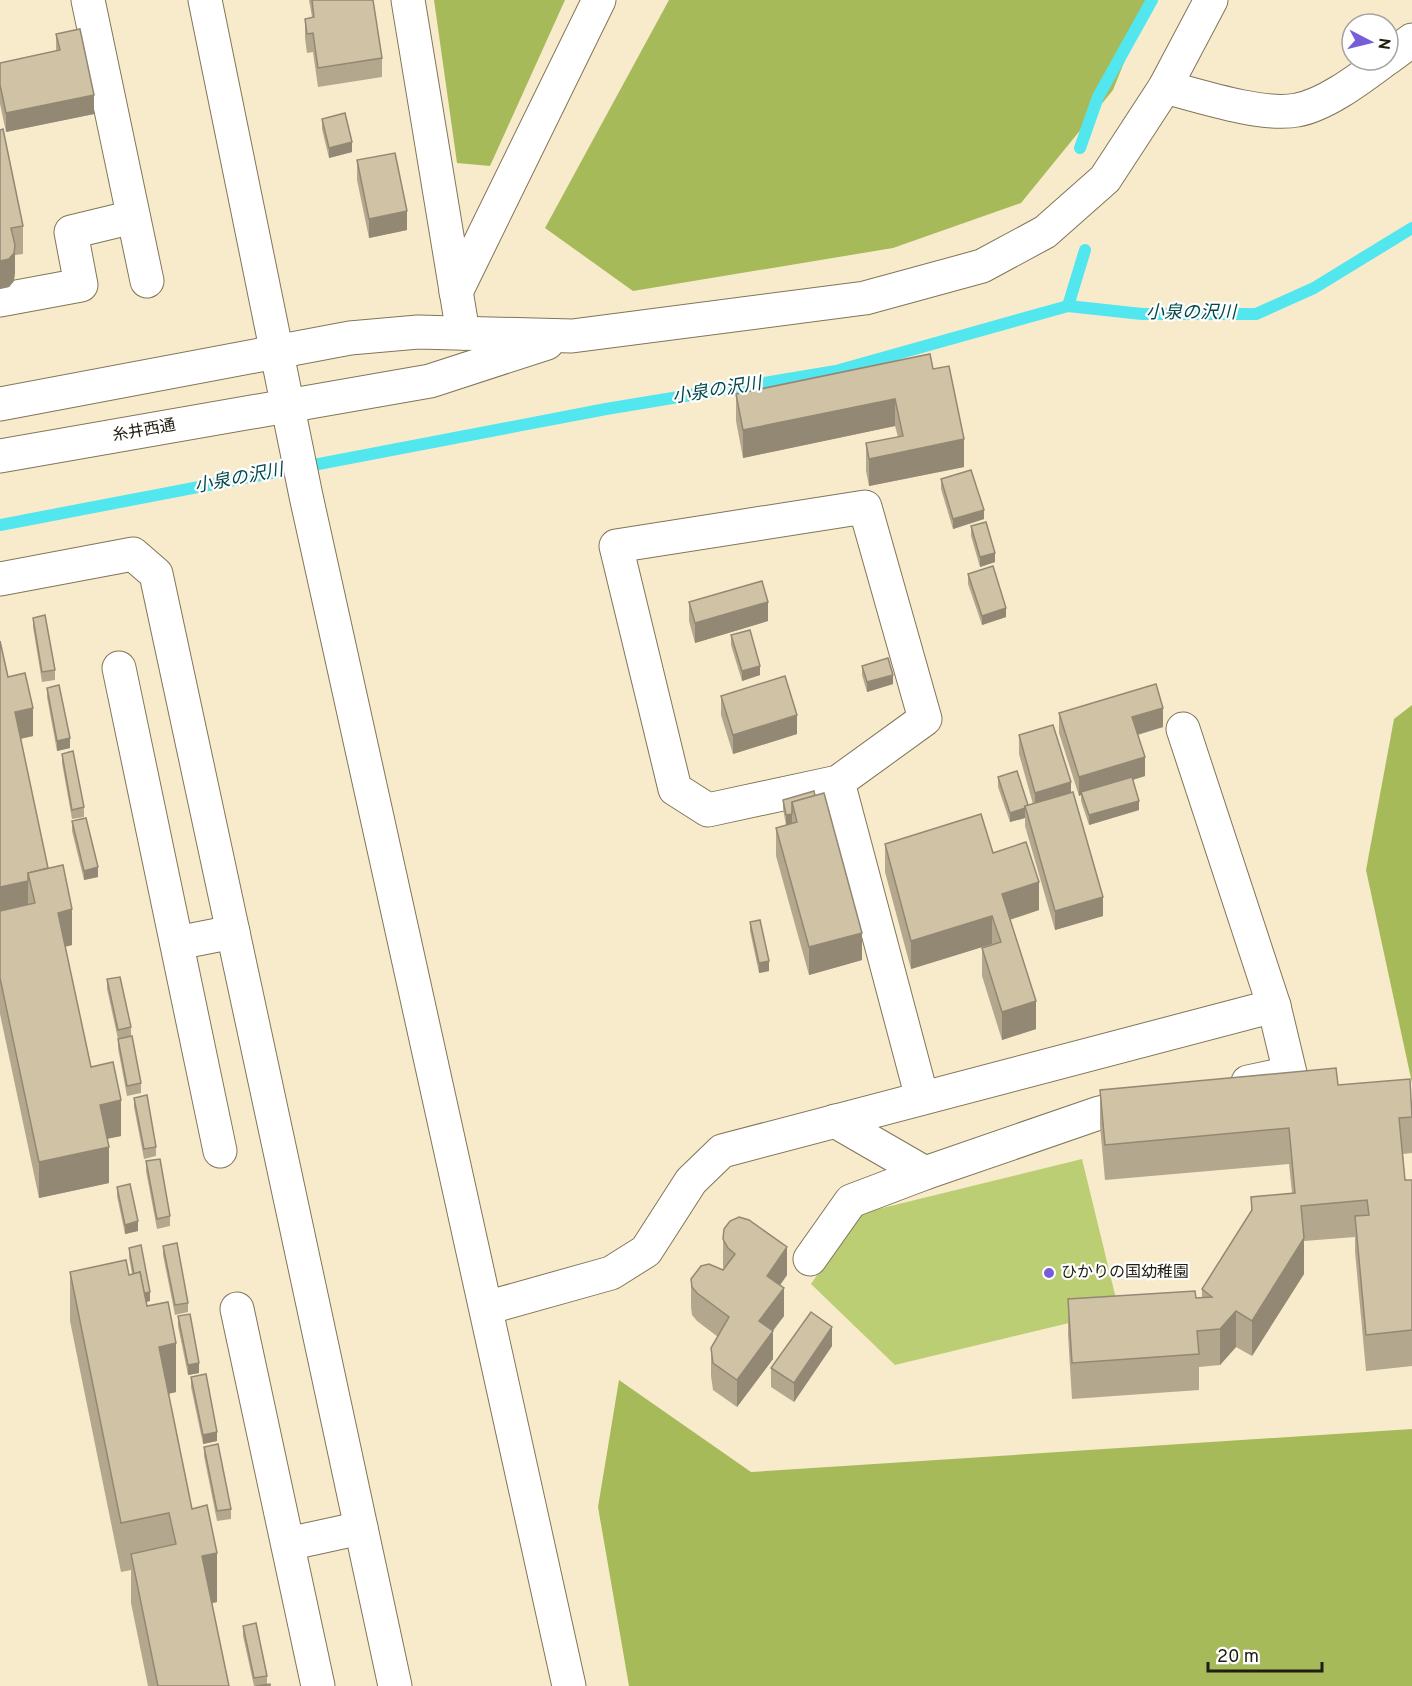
<svg xmlns="http://www.w3.org/2000/svg" width="1412" height="1686" font-family="Overpass,'Noto Sans JP',sans-serif">
<rect width="100%" height="100%" fill="#f8ebcc"/>
<path fill="#bbce73" d="M1082 1159 1119 1311 895 1365 811 1284 858 1214Z"/>
<g fill="#a7ba5a">
<path d="M434 0H565L490 166 457 163Z"/>
<path d="M669 0H1149L1113 90 1021 203 893 248 633 291 545 228Z"/>
<path d="M1412 705V1083L1366 870 1394 719Z"/>
<path d="M619 1380 751 1472 1412 1429V1686H629L598 1507Z"/>
</g>
<g fill="none" stroke-linecap="round" stroke-linejoin="round">
<g stroke="#52e6ee" stroke-width="12">
<path d="M1080 148 1098 97 1152 0"/>
<path d="M1068 306 1085 250"/>
<path d="M0 525 606 409 836 371 1068 306 1142 314H1256L1314 288 1412 228"/>
</g>
<g stroke="#817559" stroke-width="35">
<g id="minor">
<path d="M88 0 147 281"/>
<path d="M205 0 306 496 569 1686"/>
<path d="M408 0 463 333"/>
<path d="M1388 58 1412 40"/>
<path d="M1165 87C1199 96 1264 117 1297 110 1326 105 1362 77 1385 60"/>
<path d="M456 292 599 0"/>
<path d="M0 300 81 285 71 232 133 217"/>
<path d="M0 404 350 338 418 332 572 336 865 298 982 266 1045 232 1105 179 1165 87 1211 0"/>
<path d="M0 456 430 381 547 343"/>
<path d="M0 579 133 554 156 574 395 1686"/>
<path d="M119 668 220 1151"/>
<path d="M838 782 925 719 865 507 616 546 675 789 708 810 838 782 922 1098"/>
<path d="M177 943 233 932"/>
<path d="M1248 1082 1290 1073 1274 1006"/>
<path d="M835 1121 925 1173 1099 1113 1144 1103"/>
<path d="M810 1259 851 1201 925 1173"/>
<path d="M486 1308 611 1273 646 1251 691 1181 722 1151 1274 1006 1183 729"/>
<path d="M237 1309 318 1686"/>
<path d="M288 1544 361 1528"/>
</g>
</g>
<use href="#minor" stroke="#fff" stroke-width="33"/>
</g>
<g fill="#b3a88e">
<path d="M309 0H373L382 58V77L318 87 313 52 307 53 305 38V19L312 17Z"/>
<path d="M56 34 94 114 6 132 0 104V63L56 51Z"/>
<path d="M322 119 352 152 329 158 322 129Z"/>
<path d="M0 130 23 226V254L15 255 14 281 9 287 0 289Z"/>
<path d="M357 160 407 230 369 238 357 180Z"/>
<path d="M933 369 964 467 869 486 866 471V443L898 437 895 426 743 458 736 421V394Z"/>
<path d="M941 479 984 519 953 529 941 489Z"/>
<path d="M971 526 995 562 980 567 971 536Z"/>
<path d="M968 574 1006 617 982 625 968 584Z"/>
<path d="M689 602 768 621 695 643 689 621Z"/>
<path d="M33 618 55 670V680L42 682 33 627Z"/>
<path d="M731 635 760 675 742 681 731 645Z"/>
<path d="M0 641 8 677 33 736 20 739 48 868 72 945 65 947 91 1067 121 1136 107 1139 109 1183 39 1198 0 1014Z"/>
<path d="M862 666 893 684 867 692 862 675Z"/>
<path d="M47 688 70 748 57 751 47 697Z"/>
<path d="M721 696 797 734 733 754 721 715Z"/>
<path d="M1059 713 1163 727 1138 735 1145 776 1133 780 1139 810 1089 825 1081 801V795L1079 796 1059 733Z"/>
<path d="M1019 735 1071 793 1103 916 1055 930 1025 826V818L1010 822 998 787V777L1028 805 1033 804 1019 754Z"/>
<path d="M62 754 84 807V817L72 819 62 763Z"/>
<path d="M814 791 862 960 809 975 776 856V828L786 825 783 809V800Z"/>
<path d="M72 821 98 877 84 880 72 831Z"/>
<path d="M885 844 993 853 1039 910 1010 920 1036 1029 1002 1040 982 976V948L993 945 992 944 911 969 885 872Z"/>
<path d="M750 922 769 971 759 973 750 931Z"/>
<path d="M107 979 131 1027V1036L141 1083V1093L127 1096 118 1048V1039L107 989Z"/>
<path d="M1338 1085 1412 1107V1153L1403 1154 1405 1180H1412V1366L1366 1371 1355 1252V1237L1304 1241V1274L1252 1356 1236 1347 1220 1365 1199 1367V1390L1072 1399 1068 1335V1299L1202 1298V1289L1251 1212V1197L1292 1193 1289 1164 1105 1180 1100 1126V1090Z"/>
<path d="M134 1098 156 1147V1156L144 1159 134 1107Z"/>
<path d="M146 1161 170 1216V1226L157 1229 146 1171Z"/>
<path d="M117 1187 138 1231 125 1234 117 1196Z"/>
<path d="M723 1239 787 1275 780 1285 784 1316 773 1331V1359L737 1407 713 1390 711 1376V1348L718 1337 697 1321 692 1315 691 1307V1279L723 1270 724 1269 723 1267Z"/>
<path d="M163 1246 188 1303V1312L175 1315 163 1255Z"/>
<path d="M129 1248 150 1301 146 1302 176 1392 168 1394 192 1509 217 1602 212 1603 229 1686H148L131 1603V1570L121 1572 70 1321V1272L129 1275 132 1274 129 1257Z"/>
<path d="M178 1316 199 1373 188 1375 178 1326Z"/>
<path d="M832 1346 794 1402 771 1387V1368Z"/>
<path d="M191 1377 217 1441 203 1444 191 1387Z"/>
<path d="M204 1447 231 1509V1519L217 1521 204 1456Z"/>
<path d="M243 1626 267 1676V1684L270 1686H254L243 1636Z"/>
</g>
<g fill="#928874">
<path d="M94 95V114L6 132V113Z"/>
<path d="M352 142V152L329 158V148Z"/>
<path d="M407 211V230L369 238V219Z"/>
<path d="M15 245V273L14 281 9 287 0 289V261Z"/>
<path d="M895 399V426L743 458V430Z"/>
<path d="M964 439V467L869 486V459Z"/>
<path d="M984 510V519L953 529V519Z"/>
<path d="M995 553V562L980 567V557Z"/>
<path d="M768 602V621L695 643V623Z"/>
<path d="M1006 608V617L982 625V616Z"/>
<path d="M760 666V675L742 681V671Z"/>
<path d="M893 675V684L867 692V682Z"/>
<path d="M33 708V736L15 740V712Z"/>
<path d="M1163 708V727L1132 736V717Z"/>
<path d="M797 715V734L733 754V735Z"/>
<path d="M70 738V748L57 751V741Z"/>
<path d="M1145 757V776L1083 795 1081 792V795L1079 796V777Z"/>
<path d="M1071 782V801L1035 812V793Z"/>
<path d="M1139 801V810L1089 825V815Z"/>
<path d="M1025 808V818L1010 822V813Z"/>
<path d="M792 814V823L786 825V815Z"/>
<path d="M98 867V877L84 880V871Z"/>
<path d="M28 881V908L0 914V887Z"/>
<path d="M1039 882V910L1002 922V894Z"/>
<path d="M1103 897V916L1055 930V911Z"/>
<path d="M72 909V945L58 948V913Z"/>
<path d="M992 916V944L911 969V941Z"/>
<path d="M862 933V960L809 975V947Z"/>
<path d="M769 961V971L759 973V963Z"/>
<path d="M1036 1001V1029L1002 1040V1012Z"/>
<path d="M121 1100V1136L100 1140V1105Z"/>
<path d="M109 1147V1183L39 1198V1162Z"/>
<path d="M138 1221V1231L125 1234V1225Z"/>
<path d="M1304 1238V1274L1252 1356V1321Z"/>
<path d="M787 1247V1275L767 1304V1276Z"/>
<path d="M784 1288V1316L759 1348V1321Z"/>
<path d="M150 1292V1301L138 1304V1295Z"/>
<path d="M1236 1311V1347L1220 1365V1329Z"/>
<path d="M832 1327V1346L794 1402V1383Z"/>
<path d="M773 1331V1359L737 1407V1380Z"/>
<path d="M176 1343V1392L159 1396V1347Z"/>
<path d="M199 1363V1373L188 1375V1365Z"/>
<path d="M217 1432V1441L203 1444V1435Z"/>
<path d="M217 1553V1602L202 1605V1556Z"/>
</g>
<g fill="#d0c3a5" stroke="#928874" stroke-width="1.5">
<path d="M312 0H373L382 58 318 68 313 33 307 34 305 19 314 17Z"/>
<path d="M80 29 94 95 6 113 0 85V63L60 50 56 34Z"/>
<path d="M345 113 352 142 329 148 322 119Z"/>
<path d="M3 129 23 226 11 228 15 245 14 253 9 259 0 261V130Z"/>
<path d="M395 153 407 211 369 219 357 160Z"/>
<path d="M930 354 933 369 949 366 964 439 869 459 866 443 903 436 895 399 743 430 736 394Z"/>
<path d="M971 470 984 510 953 519 941 479Z"/>
<path d="M986 522 995 553 980 557 971 526Z"/>
<path d="M993 566 1006 608 982 616 968 574Z"/>
<path d="M762 581 768 602 695 623 689 602Z"/>
<path d="M45 615 55 670 42 672 33 618Z"/>
<path d="M750 630 760 666 742 671 731 635Z"/>
<path d="M0 641 8 677 25 673 33 708 15 712 48 868 28 873V881L0 887Z"/>
<path d="M888 658 893 675 867 682 862 666Z"/>
<path d="M785 676 797 715 733 735 721 696Z"/>
<path d="M1156 684 1163 708 1132 717 1145 757 1079 777 1059 713Z"/>
<path d="M59 685 70 738 57 741 47 688Z"/>
<path d="M1053 725 1071 782 1035 793 1019 735Z"/>
<path d="M73 751 84 807 72 810 62 754Z"/>
<path d="M1017 771 1028 805 1025 806V808L1010 813 998 777Z"/>
<path d="M1132 777 1139 801 1089 815 1081 792Z"/>
<path d="M814 791 815 796 792 802V814L786 815 783 800Z"/>
<path d="M1073 792 1103 897 1055 911 1025 806Z"/>
<path d="M824 793 862 933 809 947 776 828 797 822 792 802Z"/>
<path d="M981 814 993 853 1026 842 1039 882 1002 894 1036 1001 1002 1012 982 948 1001 942 992 916 911 941 885 844Z"/>
<path d="M86 818 98 867 84 871 72 821Z"/>
<path d="M63 865 72 909 58 913 91 1067 113 1062 121 1100 100 1105 109 1147 39 1162 0 978V911L35 903 28 873Z"/>
<path d="M760 920 769 961 759 963 750 922Z"/>
<path d="M120 977 131 1027 118 1030 107 979Z"/>
<path d="M132 1036 141 1083 127 1086 118 1039Z"/>
<path d="M1336 1068 1338 1085 1410 1079 1412 1117 1399 1118 1405 1180H1412V1330L1366 1335 1355 1216 1369 1215 1367 1200 1301 1206 1304 1238 1252 1321 1236 1311 1220 1329 1197 1331 1199 1354 1072 1363 1068 1299 1195 1291 1196 1298 1212 1297 1202 1289 1252 1210 1251 1197 1295 1193 1289 1128 1105 1145 1100 1090Z"/>
<path d="M147 1095 156 1147 144 1149 134 1098Z"/>
<path d="M160 1159 170 1216 157 1219 146 1161Z"/>
<path d="M130 1184 138 1221 125 1225 117 1187Z"/>
<path d="M739 1217 749 1220 787 1247 767 1276 784 1288 759 1321 773 1331 737 1380 713 1363 711 1348 729 1317 697 1293 692 1287 691 1279 701 1266 709 1264 723 1270 735 1254 728 1248 723 1239 724 1229 730 1221Z"/>
<path d="M177 1243 188 1303 175 1305 163 1246Z"/>
<path d="M141 1245 150 1292 144 1293 140 1272 134 1274 129 1248Z"/>
<path d="M126 1260 129 1275 140 1272 147 1306 168 1302 176 1343 159 1347 192 1509 207 1505 217 1553 202 1556 229 1686H158L131 1554 176 1544 169 1513 121 1523 70 1272Z"/>
<path d="M811 1312 832 1327 794 1383 771 1368Z"/>
<path d="M190 1314 199 1363 188 1365 178 1316Z"/>
<path d="M206 1374 217 1432 203 1435 191 1377Z"/>
<path d="M218 1444 231 1509 217 1511 204 1447Z"/>
<path d="M256 1623 267 1676 254 1678 243 1626Z"/>
<path d="M270 1684V1686H256Z"/>
</g>
<circle fill="#785dd8" stroke="#fff" stroke-width="2" cx="1049" cy="1273" r="6"/>
<g text-anchor="middle" dominant-baseline="central" stroke-width="4.5" stroke-linejoin="round" paint-order="stroke">
<g font-size="16" fill="#211d11" stroke="#fff">
<text transform="translate(144 431) rotate(-10)">糸井西通</text>
</g>
<g font-size="16" fill="#211d11" stroke="#fff" text-anchor="start">
<text x="1061" y="1273">ひかりの国幼稚園</text>
</g>
<g font-size="18" font-style="italic" fill="#02484b" stroke="#fff">
<text x="1191" y="313">小泉の沢川</text>
<text transform="translate(717 391) rotate(-9)">小泉の沢川</text>
<text transform="translate(239 479) rotate(-11)">小泉の沢川</text>
</g>
</g>
<g transform="translate(1370 42) rotate(97)"><circle r="28" fill="#ffffff" stroke="#a6a5a0" stroke-width="1.5"/>
<path d="M0-4.5L10 22L0 15L-10 22Z" fill="#785dd8"/>
<text y="-9" font-size="16" font-weight="bold" text-anchor="middle" fill="#211d11">N</text>
</g>
<path d="M1208 1662v9h114v-9" fill="none" stroke="#211d11" stroke-width="3"/>
<text x="1217" y="1662" font-size="18" fill="#211d11" stroke="#ffffff" stroke-width="4.5" paint-order="stroke">20 m</text>
</svg>
